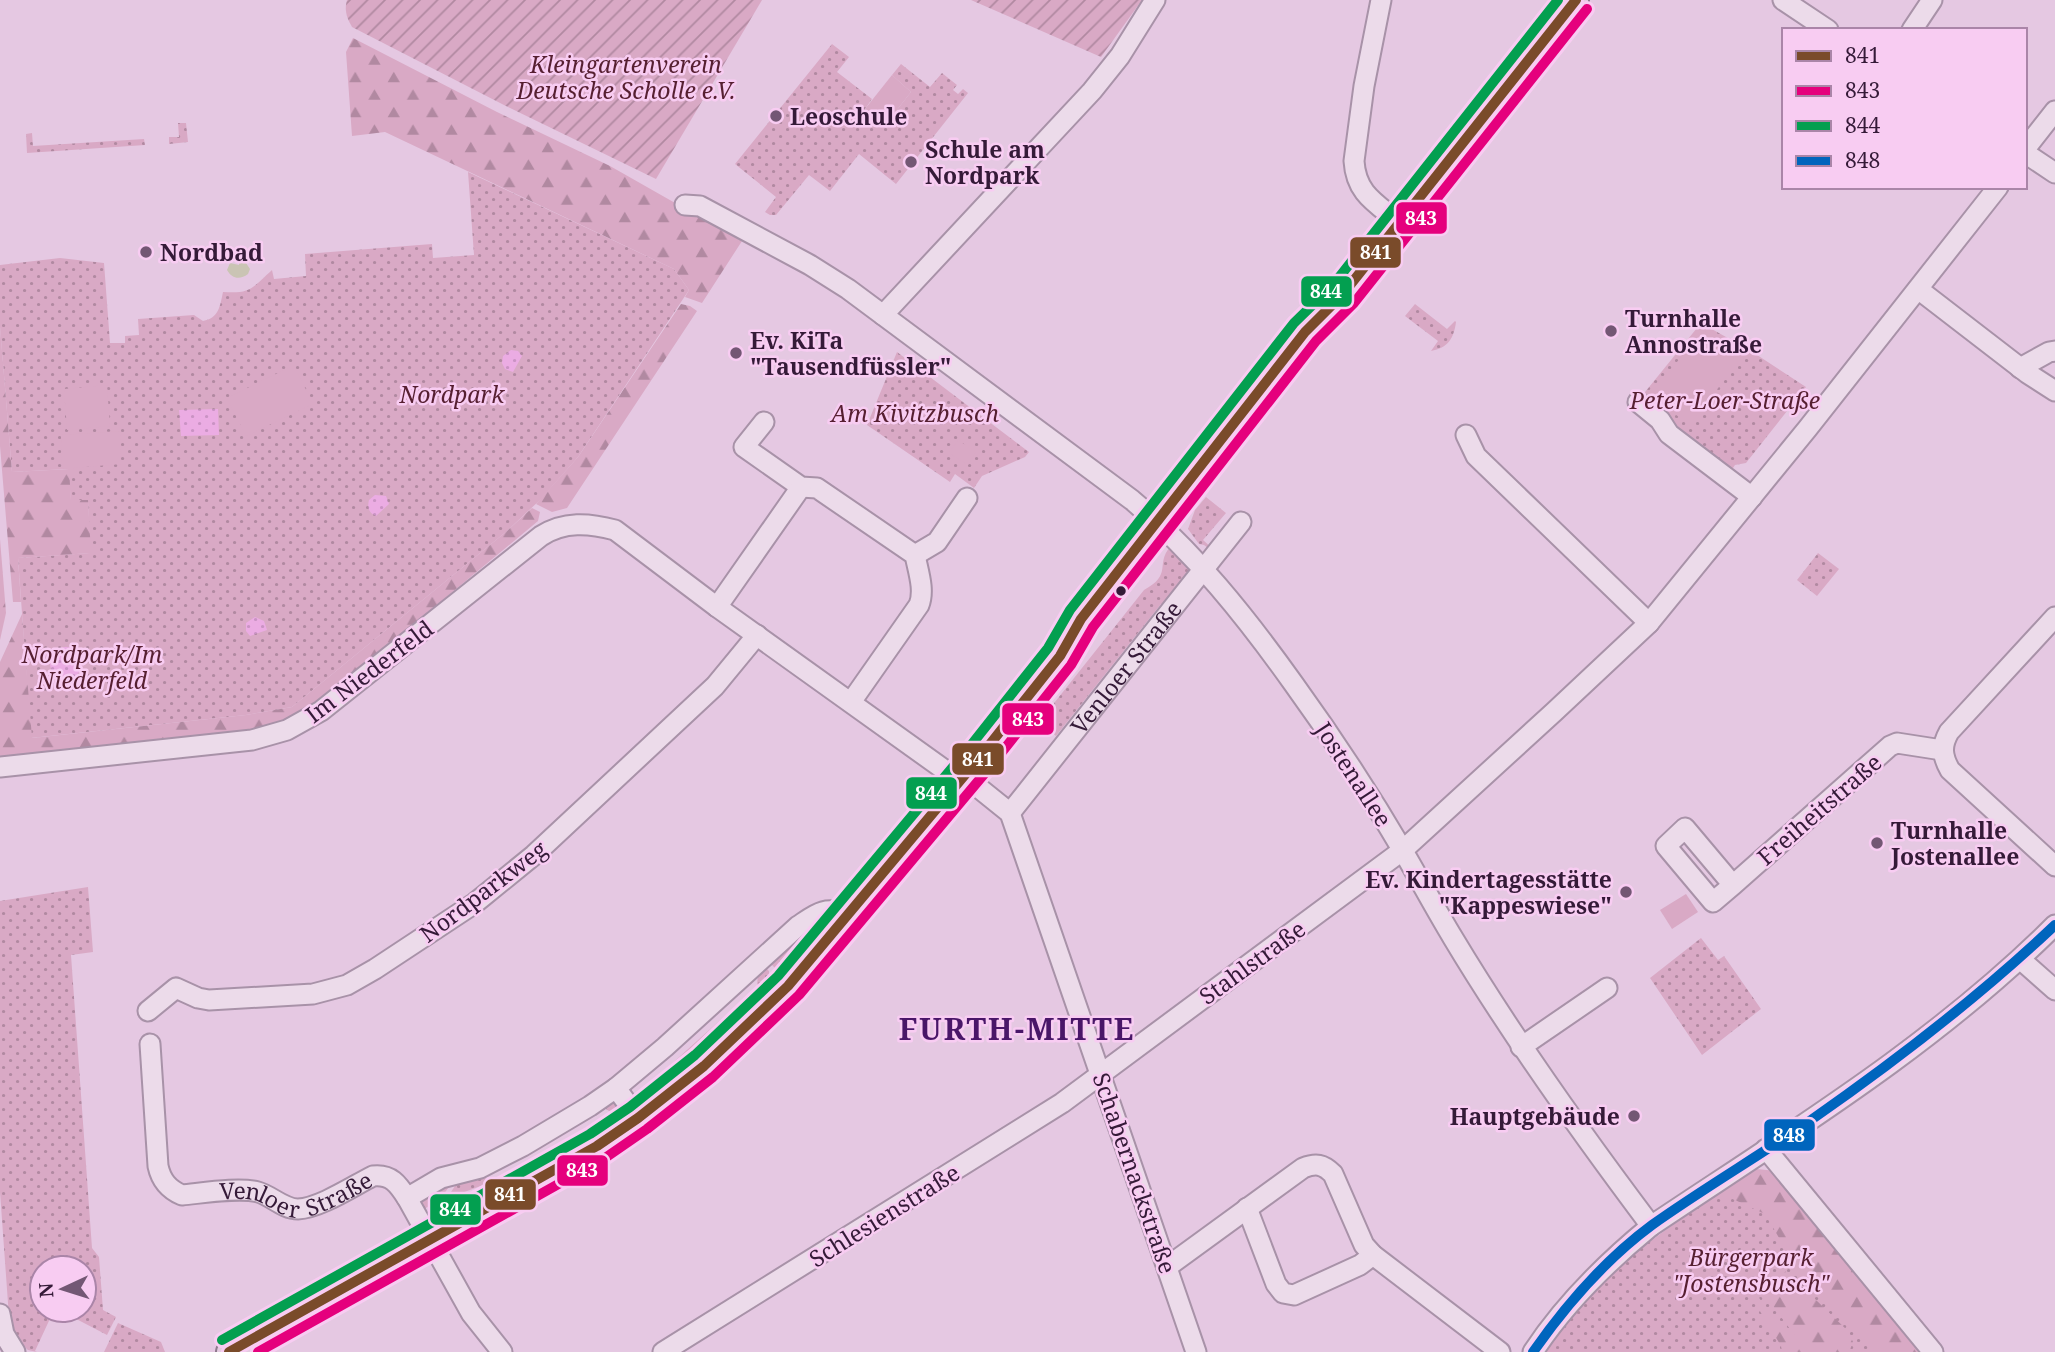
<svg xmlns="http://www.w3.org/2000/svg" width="2055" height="1352" font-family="'Noto Serif',serif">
<defs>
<pattern id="grass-dots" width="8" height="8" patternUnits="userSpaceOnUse" patternTransform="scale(1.75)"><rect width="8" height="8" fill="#d9a9c5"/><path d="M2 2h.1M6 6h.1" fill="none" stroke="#b189a1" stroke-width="1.8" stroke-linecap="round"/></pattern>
<pattern id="forest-firs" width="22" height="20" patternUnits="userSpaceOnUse" patternTransform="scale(1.75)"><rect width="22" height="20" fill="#d9a9c5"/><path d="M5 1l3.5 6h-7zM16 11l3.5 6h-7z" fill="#b189a1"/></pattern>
<pattern id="sand-dots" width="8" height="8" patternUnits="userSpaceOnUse" patternTransform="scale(1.75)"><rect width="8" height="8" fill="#ebace3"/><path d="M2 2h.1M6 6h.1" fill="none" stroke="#ca93c4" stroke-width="1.8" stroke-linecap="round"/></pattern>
<pattern id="garden-furrows" width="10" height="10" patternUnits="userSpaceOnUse" patternTransform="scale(1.75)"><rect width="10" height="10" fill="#d9a9c5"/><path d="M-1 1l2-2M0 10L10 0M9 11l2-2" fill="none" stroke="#b189a1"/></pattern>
</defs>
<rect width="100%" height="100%" fill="#e5c8e2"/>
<g fill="url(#grass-dots)">
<path d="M832 44 849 57 837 72 872 99 865 109 885 125 911 92 892 75 901 64 930 87 942 73 957 85 953 90 958 94 963 89 968 93 896 184 859 154 830 191 809 175 776 215H770L765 212 776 197 735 164Z"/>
<path d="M178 123H186L188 142 169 144V137H179Z"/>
<path d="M32 133 33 146 144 139 145 145 27 153 26 134Z"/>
<path d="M468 172 674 269 689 290 578 457 541 499 507 531 292 707 246 715 31 738 18 558 90 553 88 501H71L68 469 12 472 0 327V265L60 258 104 263 110 343H125V336L139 335 138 319 194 315 203 321C219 318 220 306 223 292 251 294 252 288 272 270L274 279 306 276 305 254 432 244 433 258 474 255Z"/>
<path d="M1415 304 1447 329 1455 321 1456 322C1454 338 1448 348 1431 351L1438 341 1405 316Z"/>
<path d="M1701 323 1751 351 1806 387 1746 463 1735 465 1729 474 1641 397Z"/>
<path d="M897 352 1029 452 1025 457 982 476 974 488 955 474 950 482 867 425Z"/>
<path d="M1206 497 1226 513 1203 540 1213 549 1212 551 1204 545 1199 544 1188 529 1195 510Z"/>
<path d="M1170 547 1192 567V576L1166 608 1161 604 1056 736 1039 722 1144 590C1173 574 1155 565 1170 547Z"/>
<path d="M1818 553 1839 569 1817 596 1797 580Z"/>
<path d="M88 887 93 952 71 955 92 1248 99 1257 103 1310 116 1317 107 1335 59 1310H84V1268H42V1310H54L35 1351 37 1352 28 1350 17 1340 9 1317 0 1192V901Z"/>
<path d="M821 919 776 969 769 962Z"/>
<path d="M1701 938 1718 960 1724 956 1761 1009 1702 1055 1650 978Z"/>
<path d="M764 966 769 971V978L727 1022 664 1078 657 1077 757 987 758 971Z"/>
<path d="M614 1101 617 1102 623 1109 591 1130 527 1165 526 1162 612 1113 603 1107Z"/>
<path d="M1757 1169 1926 1352H1544C1601 1267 1674 1223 1757 1169Z"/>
<path d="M478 1176 494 1181 451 1197 449 1195 461 1177Z"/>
<path d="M454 1179 440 1200 424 1209 421 1204 422 1197Z"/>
<path d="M118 1323 161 1342 165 1352H104Z"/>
</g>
<g fill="url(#forest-firs)">
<path d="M353 38 497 112 610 166 742 241 702 303 685 297 689 290 674 269 385 132 352 136 346 52Z"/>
<path d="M681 304 690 306 697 311 567 508 552 512 536 504 578 457Z"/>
<path d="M0 327 12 472 69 469 71 500H88L91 553 18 558 21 602H13L0 446Z"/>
<path d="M532 508 540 512 538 521 315 706 286 723 248 734 0 760V662L22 614 32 738 246 715 292 707 507 531Z"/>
<path d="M0 539 6 613 0 640Z"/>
<path d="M1757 1169 1776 1171 1926 1352H1883L1872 1345 1809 1284 1795 1265 1765 1214 1720 1193Z"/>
<path d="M1786 1271 1848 1331 1853 1342 1849 1352H1782L1781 1346 1752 1298 1757 1295 1789 1339 1795 1336 1762 1291Z"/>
</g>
<g fill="url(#sand-dots)">
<path d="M511 350 518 351 522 356 513 372 505 369 502 363 503 356Z"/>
<path d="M218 409 219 435 181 436 179 410Z"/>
<path d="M375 495 386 496 389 504 376 516C369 513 367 508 369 500Z"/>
<path d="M255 617 264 621 267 630 250 636 246 631V623Z"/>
<circle cx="66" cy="663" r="16"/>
</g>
<g fill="url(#garden-furrows)">
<path d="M347 0H762L656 179 502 104 352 27C347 18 344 11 347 0Z"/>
<path d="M971 0H1142L1101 57Z"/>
</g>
<g fill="#d9a9c5">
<path d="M892 75 911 92 885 125 865 109Z"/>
<path d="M1703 329 1741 359 1689 425 1651 395Z"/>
<path d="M294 365 313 404 246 436 227 398Z"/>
<path d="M107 385 110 426 67 430 64 389Z"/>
<path d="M120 431 121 464 62 469 61 435Z"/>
<path d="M958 440 976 452 968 465 949 453Z"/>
<path d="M1686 894 1698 912 1672 929 1660 910Z"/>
</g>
<path fill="#cac4b4" d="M240 258H245L246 263 250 269 248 274C240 280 232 279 227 270L230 263 239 265Z"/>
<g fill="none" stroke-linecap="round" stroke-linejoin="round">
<g stroke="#a892a8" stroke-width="23">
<g id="minor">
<path d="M1381 0 1364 86 1354 161C1356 194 1376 203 1400 223"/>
<path d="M1783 0 1828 30"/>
<path d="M1912 30 1932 0"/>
<path d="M2025 149 2055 111"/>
<path d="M2025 153 2055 173"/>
<path d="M685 205 700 206 810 265 848 289 1132 500C1194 552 1246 617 1293 683 1332 737 1369 793 1403 851 1420 880 1436 910 1453 938 1513 1038 1581 1133 1651 1226"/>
<path d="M1918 289 2027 373 2055 391"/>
<path d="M883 315 1092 91 1120 56 1155 0"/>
<path d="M2020 368 2049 352 2055 351"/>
<path d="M1638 402 1660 420 1669 434 1752 497"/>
<path d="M764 422 744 447 801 487 817 488 915 555C918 571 925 590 919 605L851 702"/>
<path d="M1466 435 1476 456 1649 623"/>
<path d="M915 555 937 542 967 498"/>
<path d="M717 607 801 487"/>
<path d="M2055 617 1949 732C1941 746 1942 756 1950 770L2055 866"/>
<path d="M0 767 252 740 287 730 321 711 541 536C564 521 589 523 615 530L717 607 960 781"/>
<path d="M964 776 1010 813 1196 1352"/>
<path id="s1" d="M1010 813 1241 522"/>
<path d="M1733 885 1685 828 1666 846 1713 902 1733 885 1890 746 1897 743 1942 750"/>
<path d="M2020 959 2055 990"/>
<path d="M148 1011 176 988 198 998 209 1000 313 994 347 985 375 969 475 903 534 855 715 686 757 635"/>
<path id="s2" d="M150 1044 158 1166C161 1180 168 1189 182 1195 203 1193 239 1187 258 1192 272 1196 283 1209 298 1209 320 1208 353 1186 373 1176 391 1174 398 1184 407 1198L471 1313 502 1352"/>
<path d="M1521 1047 1607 988"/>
<path d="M616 1088 665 1047 798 926C816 914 824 906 847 914"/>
<path d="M1766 1149 1933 1352"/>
<path d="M407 1198 441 1178 480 1168 523 1146 590 1106 616 1088 638 1118"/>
<path d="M1247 1208 1276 1284 1283 1293 1294 1295 1360 1265 1373 1255"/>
<path d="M1167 1267 1303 1168C1316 1163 1323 1164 1333 1174L1364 1245 1373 1255 1500 1352"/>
<path d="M0 1314 4 1334 15 1352"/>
<path d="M663 1352 1062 1103 1403 850 1554 712 1649 623 1808 428 1998 187"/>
<path d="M1533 1352C1565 1303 1606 1263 1651 1226 1790 1133 1936 1044 2055 925"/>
</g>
</g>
<g stroke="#8e798d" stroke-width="28">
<path id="major" d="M229 1352 597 1146 638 1118 704 1066 788 986 979 758 1060 656 1081 619 1305 332 1343 294 1576 0"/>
</g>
<use href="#minor" stroke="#ecdbea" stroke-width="19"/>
<use href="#major" stroke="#e4cbe1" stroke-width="24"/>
<g stroke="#f8ccf2" stroke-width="16">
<path id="bus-1" d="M229 1352 597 1146 638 1118 704 1066 788 986 979 758 1060 656 1081 619 1305 332 1343 294 1576 0"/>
</g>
<g stroke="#f8ccf2" stroke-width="16">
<path id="bus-2" d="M258 1352 605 1158 647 1129 713 1077 799 995 990 767 1071 665 1093 627 1316 341 1354 303 1587 9"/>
</g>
<g stroke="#f8ccf2" stroke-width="16">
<path id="bus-3" d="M222 1340 590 1134 630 1107 695 1055 778 976 968 749 1048 648 1070 610 1294 323 1333 285 1558 0"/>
</g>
<g stroke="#f8ccf2" stroke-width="16">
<path id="bus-4" d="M1533 1352C1566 1305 1606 1259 1652 1225 1704 1188 1759 1156 1811 1120 1897 1060 1979 997 2055 925"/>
</g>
<use href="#bus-1" stroke="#7a4b2a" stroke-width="10"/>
<use href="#bus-2" stroke="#e5007d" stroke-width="10"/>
<use href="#bus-3" stroke="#039f50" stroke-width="10"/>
<use href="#bus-4" stroke="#0065bd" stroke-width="10"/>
</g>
<g fill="#735774" stroke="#f8ccf2" stroke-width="2.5">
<circle cx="776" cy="116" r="7"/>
<circle cx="911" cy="162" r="7"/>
<circle cx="146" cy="252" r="7"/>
<circle cx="1611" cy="331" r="7"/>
<circle cx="736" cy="353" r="7"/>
<circle cx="1877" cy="843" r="7"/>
<circle cx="1626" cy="892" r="7"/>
<circle cx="1634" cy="1116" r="7"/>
</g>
<circle fill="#351a38" stroke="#f8ccf2" stroke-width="2.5" cx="1121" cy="591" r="6"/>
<g text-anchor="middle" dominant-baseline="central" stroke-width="5" stroke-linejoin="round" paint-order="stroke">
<g font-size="23" font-style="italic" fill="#561f31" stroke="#f8ccf2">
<text x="626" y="64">Kleingartenverein<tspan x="626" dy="26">Deutsche Scholle e.V.</tspan></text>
<text x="452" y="394">Nordpark</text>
<text x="1725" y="400">Peter-Loer-Straße</text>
<text x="915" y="413">Am Kivitzbusch</text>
<text x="92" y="654">Nordpark/Im<tspan x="92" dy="26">Niederfeld</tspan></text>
<text x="1751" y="1257">Bürgerpark<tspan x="1751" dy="26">"Jostensbusch"</tspan></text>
</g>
<g font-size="23" font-weight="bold" fill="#351a38" stroke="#f8ccf2" text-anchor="start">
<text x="790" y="116">Leoschule</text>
<text x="925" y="149">Schule am<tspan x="925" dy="26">Nordpark</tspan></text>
<text x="160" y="252">Nordbad</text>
<text x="1625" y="318">Turnhalle<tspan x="1625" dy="26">Annostraße</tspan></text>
<text x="750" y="340">Ev. KiTa<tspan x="750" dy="26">"Tausendfüssler"</tspan></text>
<text x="1891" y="830">Turnhalle<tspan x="1891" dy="26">Jostenallee</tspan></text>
<text x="1612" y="879" text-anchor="end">Ev. Kindertagesstätte<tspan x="1612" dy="26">"Kappeswiese"</tspan></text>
<text x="1620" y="1116" text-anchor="end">Hauptgebäude</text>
</g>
<g font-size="23" fill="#351a38" stroke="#f8ccf2">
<text stroke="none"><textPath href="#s1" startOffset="186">Venloer Straße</textPath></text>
<text transform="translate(369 671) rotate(-37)">Im Niederfeld</text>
<text transform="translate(1354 774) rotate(57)">Jostenallee</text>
<text transform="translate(1819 809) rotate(-41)">Freiheitstraße</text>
<text transform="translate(483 891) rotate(-37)">Nordparkweg</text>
<text transform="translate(1252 962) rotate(-36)">Stahlstraße</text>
<text transform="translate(1135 1173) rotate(71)">Schabernackstraße</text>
<text stroke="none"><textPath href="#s2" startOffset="280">Venloer Straße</textPath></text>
<text transform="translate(884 1215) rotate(-32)">Schlesienstraße</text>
</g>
<g font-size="30" font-weight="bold" letter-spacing="2" fill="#491668" stroke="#f8ccf2">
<text x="1017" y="1028">FURTH-MITTE</text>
</g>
</g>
<g stroke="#f8ccf2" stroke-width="2.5">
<rect x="1395" y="201" width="53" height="34" rx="7" fill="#e5007d"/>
<rect x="1349" y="236" width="53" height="33" rx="7" fill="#7a4b2a"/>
<rect x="1300" y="275" width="53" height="33" rx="7" fill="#039f50"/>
<rect x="1001" y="702" width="54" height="34" rx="7" fill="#e5007d"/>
<rect x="951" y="742" width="54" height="34" rx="7" fill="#7a4b2a"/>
<rect x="905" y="776" width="53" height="34" rx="7" fill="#039f50"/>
<rect x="1763" y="1118" width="53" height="34" rx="7" fill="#0065bd"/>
<rect x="556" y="1154" width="53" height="33" rx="7" fill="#e5007d"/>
<rect x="484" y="1178" width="53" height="33" rx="7" fill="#7a4b2a"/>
<rect x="429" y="1193" width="53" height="33" rx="7" fill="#039f50"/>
</g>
<g font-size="19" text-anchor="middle" font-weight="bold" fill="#fff">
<text x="1421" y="225">843</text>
<text x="1376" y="259">841</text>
<text x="1326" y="298">844</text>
<text x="1028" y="726">843</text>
<text x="978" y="766">841</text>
<text x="931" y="800">844</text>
<text x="1789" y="1142">848</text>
<text x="582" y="1177">843</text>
<text x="510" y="1201">841</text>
<text x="455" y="1216">844</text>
</g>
<rect x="1782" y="28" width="245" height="161" fill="#f8ccf2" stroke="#aa85a8" stroke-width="2"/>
<rect x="1796" y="51" width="35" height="10" fill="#7a4b2a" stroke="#aa85a8" stroke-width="2"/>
<text x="1845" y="63" font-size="21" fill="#351a38">841</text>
<rect x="1796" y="86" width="35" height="10" fill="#e5007d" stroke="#aa85a8" stroke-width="2"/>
<text x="1845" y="98" font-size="21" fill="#351a38">843</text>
<rect x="1796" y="121" width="35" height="10" fill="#039f50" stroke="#aa85a8" stroke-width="2"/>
<text x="1845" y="133" font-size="21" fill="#351a38">844</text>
<rect x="1796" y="156" width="35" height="10" fill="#0065bd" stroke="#aa85a8" stroke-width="2"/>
<text x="1845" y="168" font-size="21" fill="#351a38">848</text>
<g transform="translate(63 1289) rotate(266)"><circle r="33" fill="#f8ccf2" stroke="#aa85a8" stroke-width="2"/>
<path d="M0-5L12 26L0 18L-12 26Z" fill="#735774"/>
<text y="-10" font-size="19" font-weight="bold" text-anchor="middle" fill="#351a38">N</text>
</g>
</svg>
